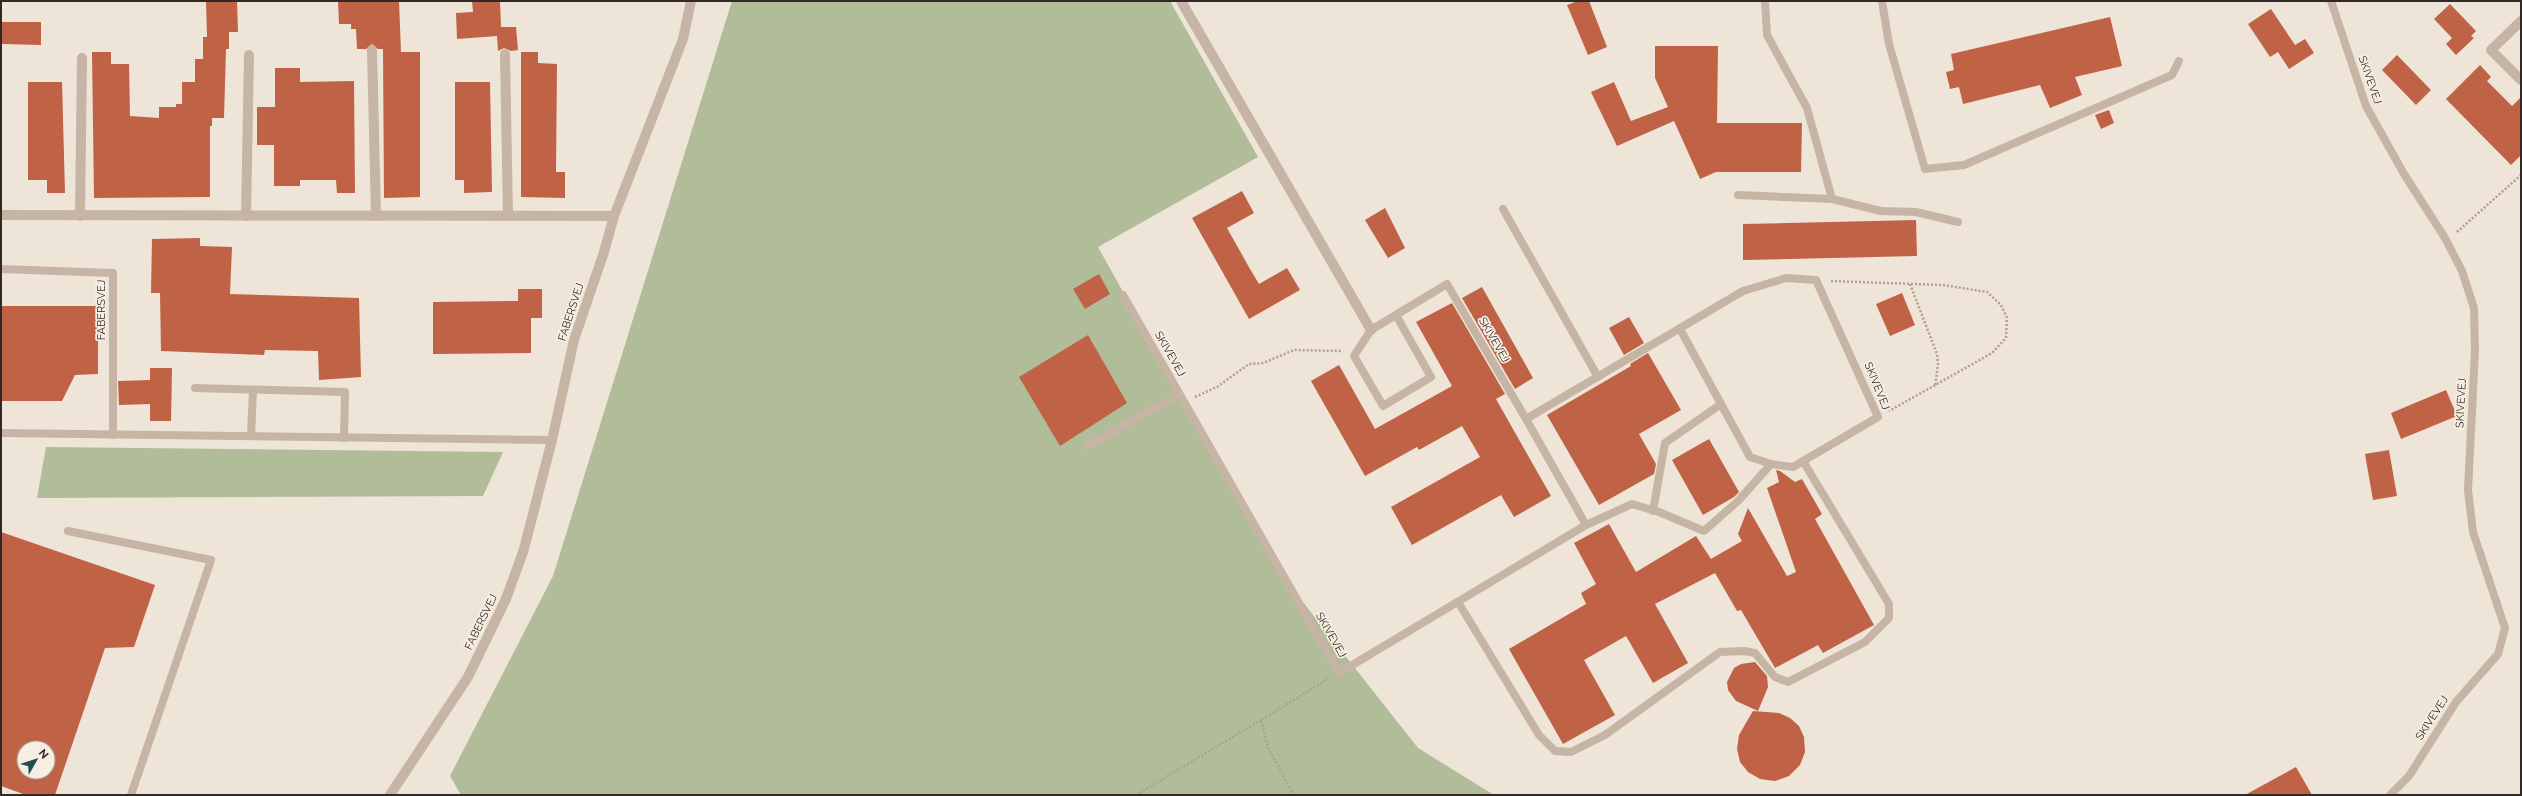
<svg xmlns="http://www.w3.org/2000/svg" width="2522" height="796" font-family="Raleway,sans-serif">
<rect width="100%" height="100%" fill="#efe4d8"/>
<g fill="#b1bd99">
<path d="M732 1H1170L1258 157 1098 247 1280 573 1418 748 1494 795H461L450 776 553 576Z"/>
<path d="M46 447 503 452 483 496 37 498Z"/>
</g>
<g fill="#bf6245" fill-rule="evenodd">
<path d="M206 1H237L238 32H229V49H226L224 118H212V126H210V197L94 198 92 52H111V64H129L130 116 159 118V107H176V104H182V82H195V59H203V37H207Z"/>
<path d="M338 1H399L401 52H420V197L384 198 383 49H378L372 44 366 49H357L356 29H351V24H339Z"/>
<path d="M472 1H500L501 27H516L518 50 511 51 504 48 498 51 497 36 457 39 456 13 473 12Z"/>
<path d="M1578 1H1589L1607 47 1588 55 1567 5Z"/>
<path d="M2450 4 2476 31 2471 36 2474 38 2456 55 2446 44 2452 38 2434 19Z"/>
<path d="M2271 9 2295 45 2305 39 2314 53 2289 69 2278 52 2270 57 2248 24Z"/>
<path d="M2110 17 2122 66 2075 77 2082 95 2050 108 2040 85 1963 104 1959 87 1950 89 1946 72 1954 70 1951 54Z"/>
<path d="M2 22H41V45L2 44Z"/>
<path d="M1655 46H1718L1717 123H1802L1801 172H1716L1700 179 1674 121 1617 146 1591 92 1614 82 1631 121 1668 107 1655 78Z"/>
<path d="M521 52H538V63L557 64 556 172H565V198L521 197Z"/>
<path d="M2397 55 2431 90 2416 105 2382 70Z"/>
<path d="M2480 65 2491 77 2487 81 2512 106 2521 97V155L2511 165 2446 99Z"/>
<path d="M275 68H300V82L354 81 355 193H337L336 180H300V186H274V145H257V107H275Z"/>
<path d="M28 82H62L65 193H47V180H28Z"/>
<path d="M455 82H490L492 192 464 193V180H455Z"/>
<path d="M2109 110 2114 123 2101 129 2095 115Z"/>
<path d="M1242 191 1254 213 1227 228 1250 269 1259 284 1287 268 1300 290 1249 319 1192 218Z"/>
<path d="M1385 208 1405 248 1388 258 1365 220Z"/>
<path d="M1916 220 1917 256 1743 260V224Z"/>
<path d="M200 238V246L232 247 230 294 359 298 361 377 319 380 318 351 265 350 264 355 161 351 160 293H151L152 239Z"/>
<path d="M1099 274 1110 294 1085 309 1073 289Z"/>
<path d="M1482 287 1533 378 1515 389 1462 298Z"/>
<path d="M518 289H542V318H531V353L433 354V302L518 301Z"/>
<path d="M1902 293 1915 325 1890 336 1876 304Z"/>
<path d="M1452 303 1505 394 1496 399 1551 496 1514 517 1501 495 1412 545 1391 507 1480 457 1462 426 1419 450 1417 447 1365 476 1311 381 1339 365 1375 429 1452 386 1416 322Z"/>
<path d="M1 306H98V374L75 375 62 401H1Z"/>
<path d="M1629 317 1644 343 1624 355 1609 328Z"/>
<path d="M1088 335 1127 403 1060 446 1019 377Z"/>
<path d="M1648 353 1681 410 1639 434 1656 464 1654 474 1599 505 1547 415 1631 366 1630 364Z"/>
<path d="M150 368H172L171 421H150V404L119 405 118 381 150 380Z"/>
<path d="M2446 390 2457 416 2401 439 2391 413Z"/>
<path d="M1709 439 1739 492 1734 497 1703 515 1672 460Z"/>
<path d="M2389 450 2397 496 2373 500 2365 454Z"/>
<path d="M1776 470 1780 471 1795 482 1802 479 1822 514 1815 519 1874 625 1823 653 1818 645 1775 668 1741 610 1737 611 1715 573 1655 604 1688 663 1653 683 1626 636 1584 660 1615 715 1563 744 1509 649 1586 604 1581 593 1596 584 1574 543 1609 524 1636 572 1696 536 1711 559 1742 541 1738 534 1748 508 1787 576 1796 572 1767 488 1779 482Z"/>
<path d="M1 532 155 585 134 647 105 648 55 795H26L1 786ZM24 748H48V772H24Z"/>
<path d="M1755 662 1767 676 1768 687 1758 711 1736 701 1728 690 1727 682 1734 668 1741 664Z"/>
<path d="M1753 711 1779 713 1790 718 1799 726 1804 737 1805 752 1800 765 1789 776 1775 781 1760 779 1748 772 1740 762 1737 749 1739 735Z"/>
<path d="M2296 767 2312 795H2245Z"/>
</g>
<g fill="none" stroke-linecap="round" stroke-linejoin="round">
<g stroke="#b29e8f" stroke-width="2.5" stroke-dasharray="2 2" stroke-linecap="butt">
<path d="M2457 232 2521 175"/>
<path d="M1831 281 1943 285 1987 292 2001 305 2007 318 2006 338 1992 353 1889 411"/>
<path d="M1910 284 1937 354 1938 364 1935 387"/>
<path d="M1195 397 1217 387 1249 364 1263 363 1294 350 1342 351"/>
<path d="M1136 795 1261 720"/>
<path d="M1294 795 1268 748 1261 720 1328 679"/>
</g>
<g stroke="#c6b4a5" stroke-width="8">
<path d="M1765 1 1767 35 1807 108 1832 199 1881 211 1916 212 1958 222"/>
<path d="M1882 1 1889 44 1925 169 1964 165 2172 75 2179 61"/>
<path d="M2331 1 2366 106 2404 174 2445 238 2462 271 2474 308 2475 351 2468 490 2473 532 2505 628 2498 654 2456 702 2409 776 2390 795"/>
<path d="M1738 195 1832 199"/>
<path d="M1503 209 1598 377"/>
<path d="M1 269 113 273V435"/>
<path d="M1123 295 1339 673 1586 525 1632 504 1659 512 1704 531 1738 501 1771 464"/>
<path d="M1396 315 1431 377 1383 406 1354 356 1371 330 1447 284 1526 419"/>
<path d="M195 388 345 392 344 438"/>
<path d="M1 433 552 440"/>
<path d="M251 436 253 390"/>
<path d="M1086 447 1179 394"/>
<path d="M1653 511 1665 443 1721 404"/>
<path d="M1586 525 1526 419 1743 291 1786 278 1816 280 1878 417 1793 467 1771 464 1750 457 1680 329"/>
<path d="M68 531 211 560 131 795"/>
<path d="M1458 602 1539 735 1555 751 1571 752 1605 735 1720 652 1744 651 1755 653 1775 677 1788 682 1865 642 1889 618V604L1803 461"/>
</g>
<g stroke="#c6b4a5" stroke-width="10">
<path d="M1181 1 1371 330"/>
<path d="M2521 21 2491 50 2521 80"/>
<path d="M372 50 376 216"/>
<path d="M505 54 508 216"/>
<path d="M1 215 614 216"/>
<path d="M80 216 82 58"/>
<path d="M246 216 249 55"/>
<path d="M390 795 468 677 506 599 524 549 552 440 574 340 604 252 614 216 683 39 691 1"/>
</g>
</g>
<g text-anchor="middle" dominant-baseline="central" stroke-width="3.5" stroke-linejoin="round" paint-order="stroke">
<g font-size="11" fill="#322926" stroke="#f7eee3">
<text transform="translate(2370 80) rotate(71)">SKIVEVEJ</text>
<text transform="translate(101 310) rotate(-90)">FABERSVEJ</text>
<text transform="translate(571 312) rotate(-72)">FABERSVEJ</text>
<text transform="translate(1494 340) rotate(60)">SKIVEVEJ</text>
<text transform="translate(1170 354) rotate(60)">SKIVEVEJ</text>
<text transform="translate(1877 386) rotate(68)">SKIVEVEJ</text>
<text transform="translate(2461 403) rotate(-87)">SKIVEVEJ</text>
<text transform="translate(481 622) rotate(-64)">FABERSVEJ</text>
<text transform="translate(1331 635) rotate(60)">SKIVEVEJ</text>
<text transform="translate(2432 718) rotate(-57)">SKIVEVEJ</text>
</g>
</g>
<rect width="2522" height="796" fill="none" stroke="#322926" stroke-width="4"/>
<g transform="translate(36 760) rotate(51)"><circle r="19" fill="#f7eee3" stroke="#a89f97"/>
<path d="M0-3L7 15L0 10L-7 15Z" fill="#1e4e51"/>
<text y="-6" font-size="11" font-weight="bold" text-anchor="middle" fill="#322926">N</text>
</g>
</svg>
